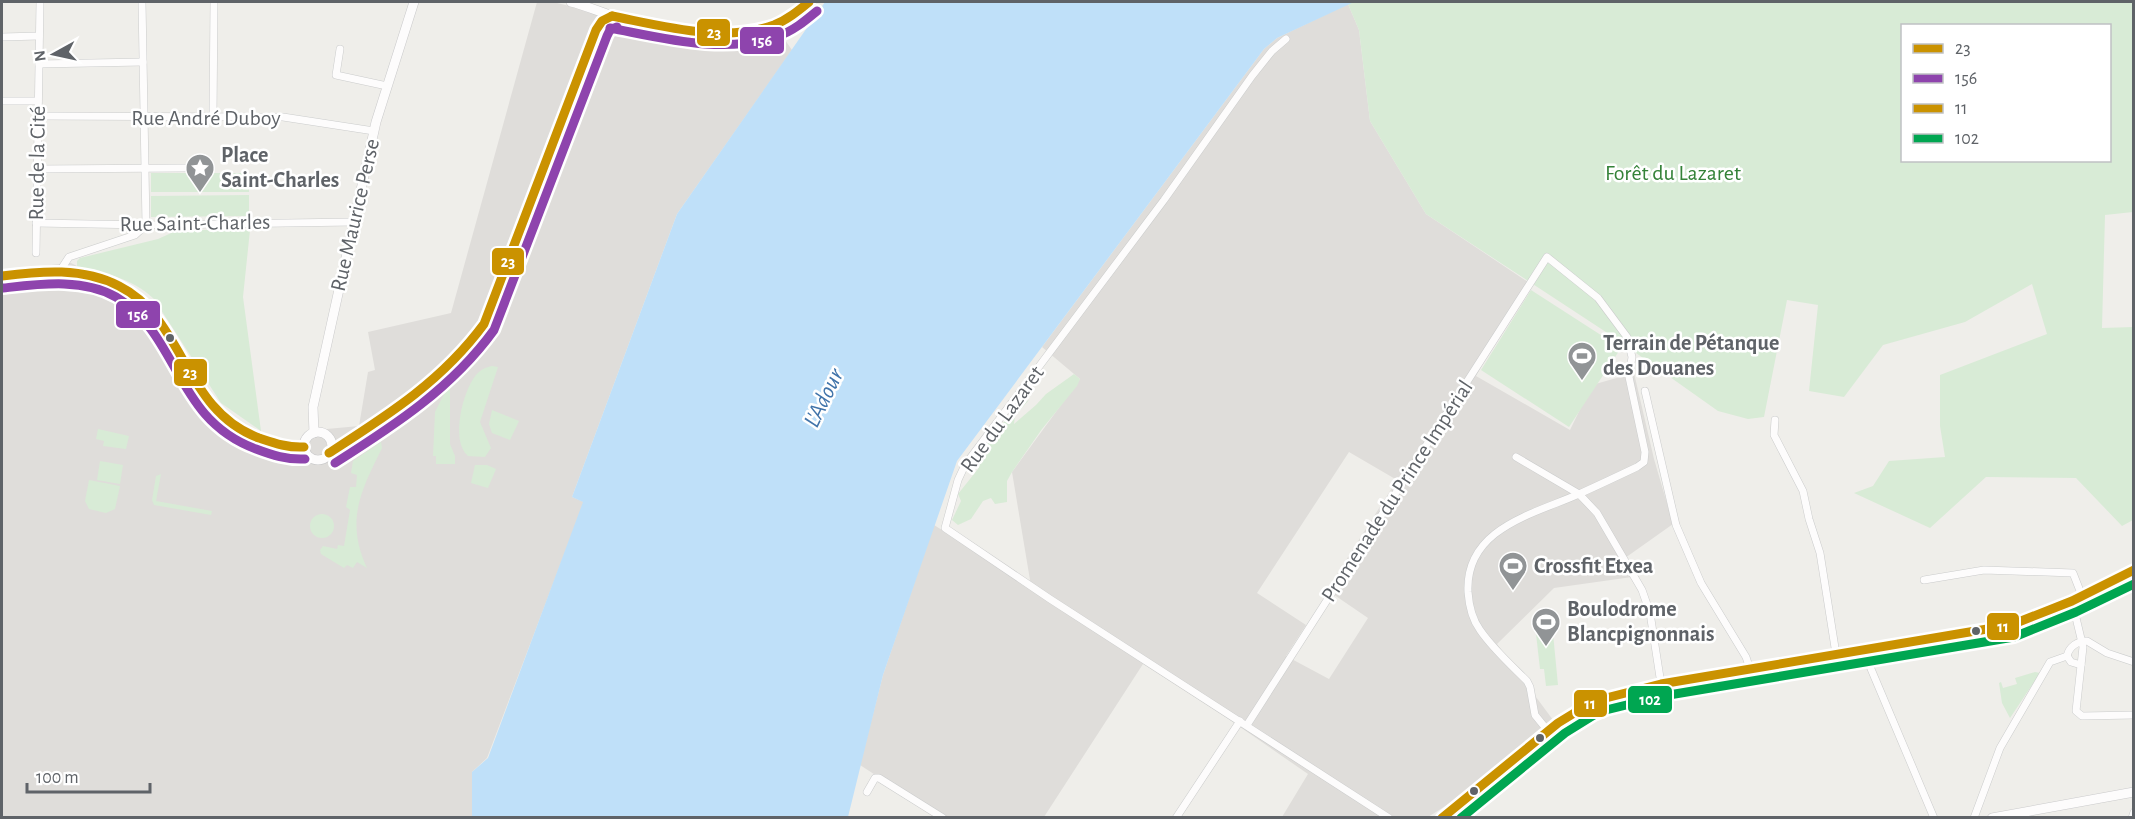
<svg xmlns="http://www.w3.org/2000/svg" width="2135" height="819" font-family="'Alegreya Sans',sans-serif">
<rect width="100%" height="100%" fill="#efeeea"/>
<g fill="#dfddda" fill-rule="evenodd">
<path d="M537 2H553L720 43 754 38 778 30 792 50 677 214 572 497 584 502 487 758 472 772V817H2V270L71 263 145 300 170 357 207 415 226 433 260 449 286 453 290 456 316 430 359 426 368 372 375 370 368 332 451 313Z"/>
<path d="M1348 4 1359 30 1370 121 1426 214 1528 282 1476 376 1570 430 1592 385 1634 373 1654 459 1673 524 1625 558 1632 577 1554 588 1497 644 1553 720 1466 793 1428 817H1282L1308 774 1227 718 1143 664 1044 817H940L860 765 883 675 934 525 1031 586 1012 472 1080 379 1042 347 1264 49 1277 38ZM1349 452 1397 480 1327 590 1368 618 1329 679 1286 656 1306 625 1257 593Z"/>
</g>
<g fill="#d8ebd6" fill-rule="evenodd">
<path d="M1354 2H2133V212L2105 215 2102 328 2133 327V520L2122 526 2076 478 1986 477 1930 528 1854 493 1873 486 1889 461 1945 457 1940 426V375L2047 334 2032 284 1965 322 1883 345 1844 397 1809 391 1818 305 1787 300 1764 417 1748 419 1718 411 1612 336 1426 214 1370 121 1359 30 1348 4ZM1902 26H2110V160H1902Z"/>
<rect x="151" y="173" width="98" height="19"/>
<path d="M249 195V216L151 217V196Z"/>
<path d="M178 230H250L243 297 261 431 221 403 154 299C132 278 105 273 77 267V261L80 258 158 239Z"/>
<path d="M1531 290 1621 348 1569 427 1481 370Z"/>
<path d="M492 366 498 367 480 422 491 448 485 457 468 456C450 441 463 390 476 375 480 370 486 367 492 366Z"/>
<path d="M1074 374 1080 379 1077 386 1042 429 1012 472 1007 481V502L995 504 991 498 983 501 971 519 958 525 952 520 961 501 958 494 978 469V460L985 447 1008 417 1019 406 1029 400 1015 416 1014 424 1036 405 1046 394Z"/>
<path d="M450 387V444L455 456V464H436V456H433L435 412 447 388Z"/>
<path d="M492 410 519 421 510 440 492 433 489 424Z"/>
<path d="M98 429 129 436 126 449 103 446 104 441 96 439Z"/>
<path d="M381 442 382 448C361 491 345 520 367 568L357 562 353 568 347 565 344 568 321 554 320 550 323 546 337 549 338 545 344 546 350 510 346 507 350 487H356L357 475 351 473 353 461Z"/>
<path d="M100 461 123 465 120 484 97 480Z"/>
<path d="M475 465H487L496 469 488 488 471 483Z"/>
<path d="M161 474 156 501 212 511 211 515 154 505 152 500 156 476Z"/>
<path d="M89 480 120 486 115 509 106 513 89 509 85 501Z"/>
<circle cx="322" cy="526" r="12"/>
<path d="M1552 623 1558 685 1546 686 1544 669H1540L1535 625Z"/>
<path d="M2035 672 2040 673 2010 718 2002 703 1999 683 2001 682 2003 688 2017 684 2015 678Z"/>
</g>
<path fill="#bfe0f9" d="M825 2H1354L1277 38 1264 49 957 461 883 675 848 817H472V772L488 758 583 502 572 497 677 214Z"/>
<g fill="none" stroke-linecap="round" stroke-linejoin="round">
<g stroke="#cbcccc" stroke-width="8">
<g id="street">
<path d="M2 37 39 36"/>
<path d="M1286 39 1272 51 1252 76 1164 200 965 465 958 480 945 528 1050 599 1389 818"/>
<path d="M340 49 336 75 387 86"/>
<path d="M39 64 143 62"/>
<path d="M2 101H38"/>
<path d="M38 116 283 117 374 131"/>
<path d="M213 117 214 2"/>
<path d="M37 169 185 168"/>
<path d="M36 223 146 225 353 222"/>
<path d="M36 253 40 2"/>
<path d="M60 271 69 257 135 235 146 225 142 2"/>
<path d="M1645 391 1676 525 1701 583 1746 657 1750 669"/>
<path d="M1775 420 1774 435 1803 491 1809 519 1820 553 1836 654"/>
<path d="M1516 457 1579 494 1597 513 1642 590 1650 613 1661 684"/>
<path d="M1924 580 1984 570 2073 573 2082 596"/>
<path d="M2072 601 2083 647 2076 711 2082 716 2134 715"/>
<path d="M1863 650 1934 818"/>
<path d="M2067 656C2069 647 2077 641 2087 641L2107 653 2134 662"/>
<path d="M2067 656 2071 662 2081 665"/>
<path d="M1247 725 1547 257 1598 298 1627 337 1632 357 1629 377 1645 452 1644 462 1637 467C1618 476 1599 485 1579 494 1534 514 1465 528 1468 592 1469 606 1472 619 1480 630 1493 649 1511 665 1527 681L1530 687 1535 715 1548 731"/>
<path d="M867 792 875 778H879L943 818"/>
<path d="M1176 818 1240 721"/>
<path d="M1974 818 2000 748 2050 662 2067 656"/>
<path d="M2132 818 2134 812"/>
</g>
</g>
<g stroke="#cacacb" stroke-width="10">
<g id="secondary">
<path d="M571 2C584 5 597 11 610 15 652 27 728 39 770 27 785 22 797 11 809 2"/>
<path d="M2 276C42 271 85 267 122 287 189 323 182 423 273 443 283 446 293 448 304 447"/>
<circle cx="318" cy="446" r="14"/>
<path d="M314 433 313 407 376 122 414 2"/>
<path d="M329 453C386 416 446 382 484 324L596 30 602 21 612 16"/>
<path d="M1441 818 1558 723 1589 704 1602 699 1661 684 2011 625 2072 601 2134 570"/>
<path d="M1992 818 2134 792"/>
</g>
</g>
<use href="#street" stroke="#fdfcfc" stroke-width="7"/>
<use href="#secondary" stroke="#fdfcfc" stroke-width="9"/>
<g stroke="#fff" stroke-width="14">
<g id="bus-1">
<path d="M612 16C663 26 723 43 774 25 787 20 798 11 809 2"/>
<path d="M2 276C41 271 83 267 119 286 185 319 183 410 259 438 274 443 288 448 304 447"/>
<path d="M329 453C388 415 442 381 484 324L596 30 602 21 612 16"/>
</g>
</g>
<g stroke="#fff" stroke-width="14">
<g id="bus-2">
<path d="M610 28C663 38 725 55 778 36 793 31 805 21 817 11"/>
<path d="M3 288C40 284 83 278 116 297 180 335 174 419 256 449 272 455 287 460 305 459"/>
<path d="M335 463C395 425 452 388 494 330L607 36 610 30 617 27"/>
</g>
</g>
<g stroke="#fff" stroke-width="14">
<path id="bus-3" d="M1442 818 1558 723 1589 704 1602 699 1661 684 2011 625 2072 601 2134 570"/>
</g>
<g stroke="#fff" stroke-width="14">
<path id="bus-4" d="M1461 818 1565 733 1594 715 1606 710 1663 696 2014 637 2076 612 2134 584"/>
</g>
<use href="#bus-1" stroke="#ca9200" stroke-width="9"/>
<use href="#bus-2" stroke="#8e44ad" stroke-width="9"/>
<use href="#bus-3" stroke="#ca9200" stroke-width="9"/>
<use href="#bus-4" stroke="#00a651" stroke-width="9"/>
</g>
<defs>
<g id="sight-pin" transform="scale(1.5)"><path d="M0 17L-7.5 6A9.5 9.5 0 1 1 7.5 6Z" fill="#919496" stroke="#fff"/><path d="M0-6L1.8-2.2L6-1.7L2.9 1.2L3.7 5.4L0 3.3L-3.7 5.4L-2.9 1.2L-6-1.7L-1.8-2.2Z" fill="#fff"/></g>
<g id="stadium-pin" transform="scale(1.5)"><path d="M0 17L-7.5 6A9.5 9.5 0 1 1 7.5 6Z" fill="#919496" stroke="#fff"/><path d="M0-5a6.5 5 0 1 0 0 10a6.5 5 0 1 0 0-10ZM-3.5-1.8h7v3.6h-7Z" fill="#fff"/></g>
</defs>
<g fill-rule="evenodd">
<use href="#sight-pin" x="200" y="168"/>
<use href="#stadium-pin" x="1582" y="356"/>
<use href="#stadium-pin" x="1513" y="566"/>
<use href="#stadium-pin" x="1546" y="622"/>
</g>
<g fill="#5f6368" stroke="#fff" stroke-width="2">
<circle cx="170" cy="338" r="5"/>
<circle cx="1976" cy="631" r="5"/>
<circle cx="1540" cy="738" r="5"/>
<circle cx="1474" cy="791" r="5"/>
</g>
<g text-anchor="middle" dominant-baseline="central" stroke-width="5" stroke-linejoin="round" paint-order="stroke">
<g font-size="22" fill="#5f6368" stroke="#fff">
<text x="206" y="118">Rue André Duboy</text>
<text transform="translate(37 163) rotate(-89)">Rue de la Cité</text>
<text transform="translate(355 215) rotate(-77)">Rue Maurice Perse</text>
<text transform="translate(195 223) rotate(-1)">Rue Saint-Charles</text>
<text transform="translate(1002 419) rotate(-54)">Rue du Lazaret</text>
<text transform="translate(1397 491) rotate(-57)">Promenade du Prince Impérial</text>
</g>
<g font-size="22" font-weight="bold" fill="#5f6368" stroke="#fff" text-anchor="start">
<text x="221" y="155">Place<tspan x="221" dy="25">Saint-Charles</tspan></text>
<text x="1603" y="343">Terrain de Pétanque<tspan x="1603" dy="25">des Douanes</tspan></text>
<text x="1534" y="566">Crossfit Etxea</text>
<text x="1567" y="609">Boulodrome<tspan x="1567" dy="25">Blancpignonnais</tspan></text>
</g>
<g font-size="22" fill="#348238" stroke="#fff">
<text x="1673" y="173">Forêt du Lazaret</text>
</g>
<g font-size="24" font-style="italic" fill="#4174aa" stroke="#fff">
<text transform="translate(824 398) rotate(-64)">L'Adour</text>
</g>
</g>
<g stroke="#fff" stroke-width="2">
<rect x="696" y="18" width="35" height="29" rx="6" fill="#ca9200"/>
<rect x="739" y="26" width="46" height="29" rx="6" fill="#8e44ad"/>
<rect x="491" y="247" width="34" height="29" rx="6" fill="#ca9200"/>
<rect x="115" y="300" width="46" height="29" rx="6" fill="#8e44ad"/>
<rect x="173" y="358" width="35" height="29" rx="6" fill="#ca9200"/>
<rect x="1986" y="612" width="34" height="29" rx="6" fill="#ca9200"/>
<rect x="1627" y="685" width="46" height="29" rx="6" fill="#00a651"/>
<rect x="1573" y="689" width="35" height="29" rx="6" fill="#ca9200"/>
</g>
<g font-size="16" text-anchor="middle" font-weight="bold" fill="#fff">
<text x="714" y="38">23</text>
<text x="762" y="46">156</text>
<text x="508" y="267">23</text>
<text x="138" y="320">156</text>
<text x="190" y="378">23</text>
<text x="2003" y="632">11</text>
<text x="1650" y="705">102</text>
<text x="1590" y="709">11</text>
</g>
<rect width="2135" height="819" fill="none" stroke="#5f6368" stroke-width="6"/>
<rect x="1901" y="24" width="210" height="138" fill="#ffffff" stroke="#bfc1c3" stroke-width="1.5"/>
<rect x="1913" y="44" width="30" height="9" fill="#ca9200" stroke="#bfc1c3" stroke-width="1.5"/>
<text x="1955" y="54" font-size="18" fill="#5f6368">23</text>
<rect x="1913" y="74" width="30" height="9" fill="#8e44ad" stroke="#bfc1c3" stroke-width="1.5"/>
<text x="1955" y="84" font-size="18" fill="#5f6368">156</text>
<rect x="1913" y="104" width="30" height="9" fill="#ca9200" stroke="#bfc1c3" stroke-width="1.5"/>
<text x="1955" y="114" font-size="18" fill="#5f6368">11</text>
<rect x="1913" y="134" width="30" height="9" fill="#00a651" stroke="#bfc1c3" stroke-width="1.5"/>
<text x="1955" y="144" font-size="18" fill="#5f6368">102</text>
<g transform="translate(54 54) rotate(262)" stroke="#ffffff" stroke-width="4.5" paint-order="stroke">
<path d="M0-4.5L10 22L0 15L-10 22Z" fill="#5f6368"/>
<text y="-9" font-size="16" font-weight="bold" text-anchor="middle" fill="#5f6368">N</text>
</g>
<path d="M27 783v9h123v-9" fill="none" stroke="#5f6368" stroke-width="3"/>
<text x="36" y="783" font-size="18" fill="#5f6368" stroke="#ffffff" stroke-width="4.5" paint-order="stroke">100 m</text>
</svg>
